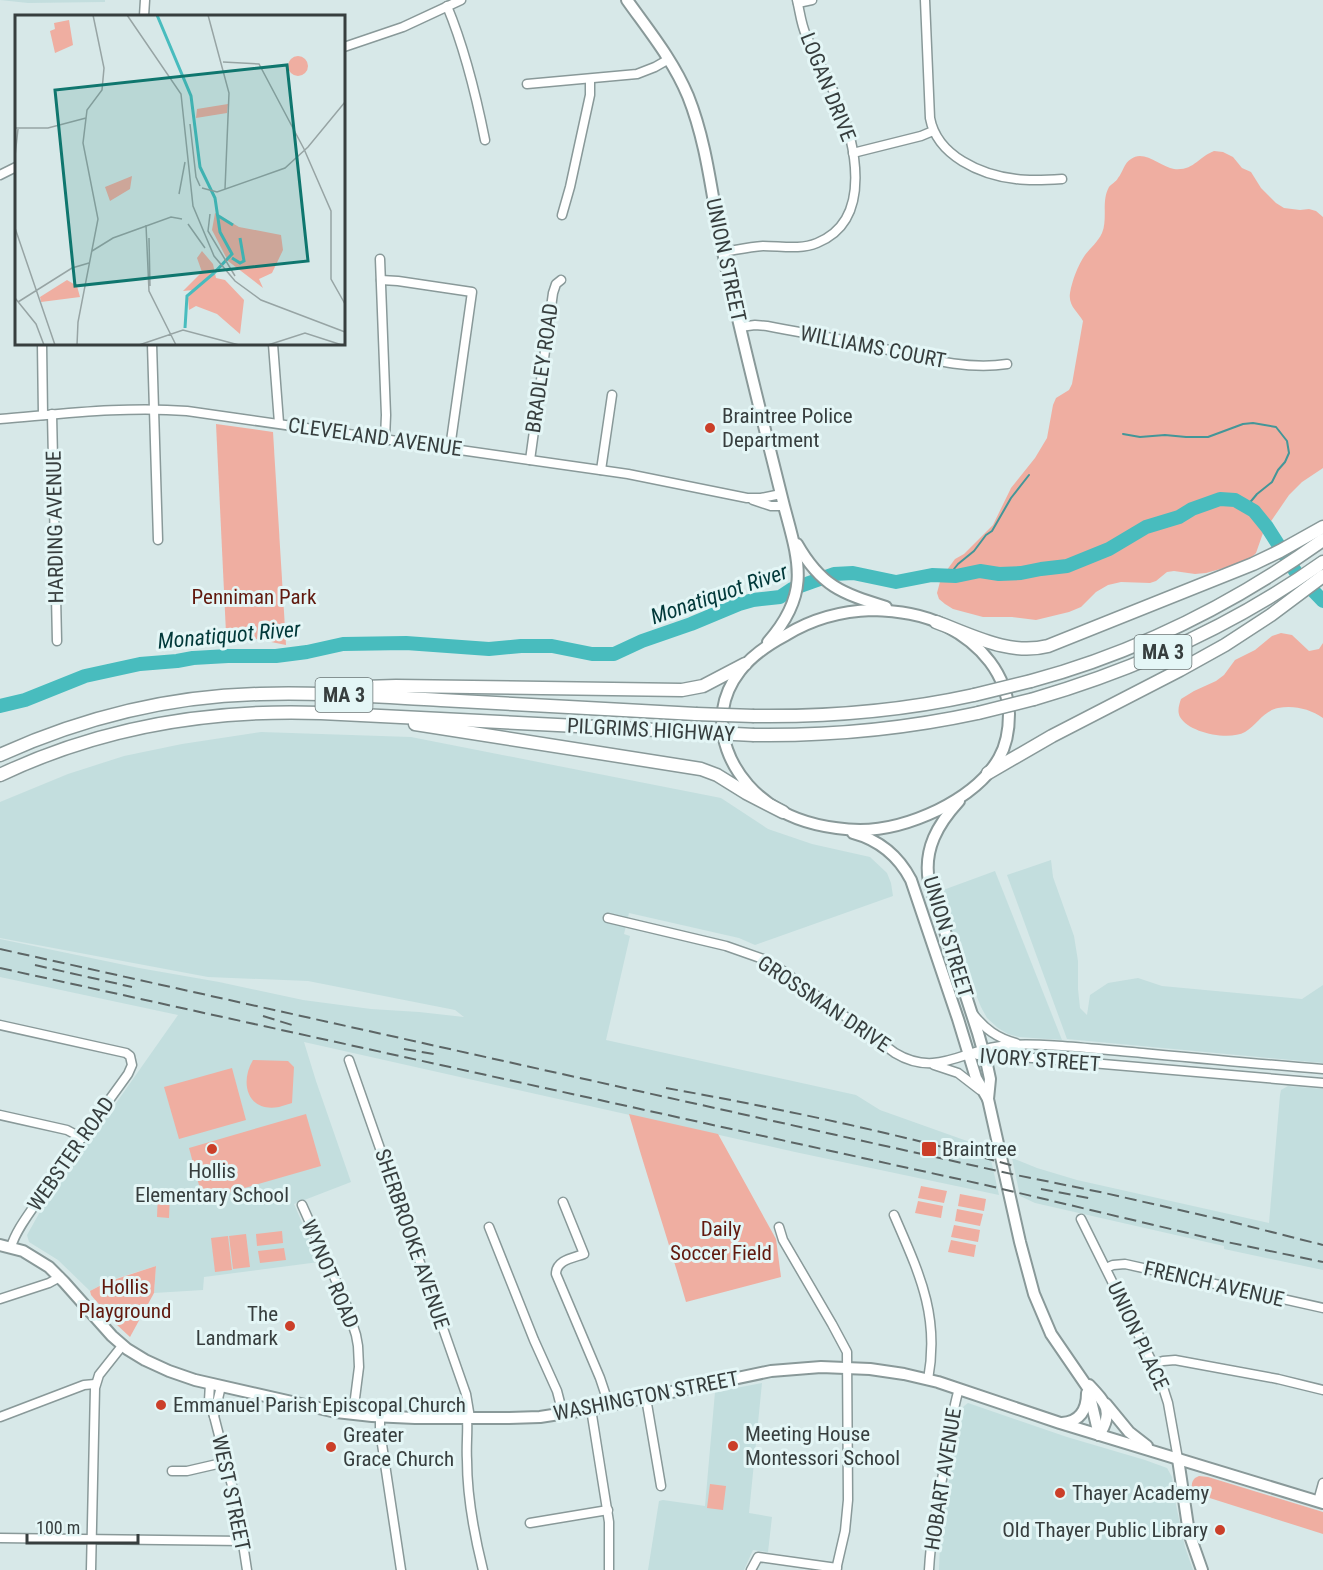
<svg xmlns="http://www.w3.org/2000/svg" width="1323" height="1570" font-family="'Roboto Condensed',sans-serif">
<rect width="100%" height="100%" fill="#d7e8e8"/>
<g fill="#c3dede">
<path d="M0 0H105V2L28 3Z"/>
<path d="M261 732 411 737 721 798 768 829 812 844 870 857 887 873 891 883 893 896 755 945 739 938 629 913 624 934 630 936 606 1040 856 1095 880 1110 967 1141 989 1151 999 1195 795 1152 304 1042 316 1081 351 1182 294 1204 319 1262 204 1277 203 1290 154 1293 156 1266 108 1281 90 1291 58 1260 29 1242 27 1235 41 1210 178 1015 0 977V939L139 968 219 982 303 1000 371 1009 419 1012 464 1017 455 1010 308 981 208 977 0 938V802L68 774 124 756 182 744Z"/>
<path d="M1051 860 1053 877 1074 936 1078 961V989L1080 1008 1087 1015 1090 995 1108 983 1138 978 1162 986 1302 999 1323 985V1063L1067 1039 1007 875Z"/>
<path d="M995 871 1062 1040 1019 1037 1008 1034 998 1028 987 1018 981 1007 935 893Z"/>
<path d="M1288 1086 1323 1089V1270L1224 1249V1246L1035 1203 1020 1196 1012 1158 1037 1168 1077 1180 1269 1223 1280 1095 1281 1090Z"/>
<path d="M762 1383 749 1513 772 1517 768 1552 753 1550 744 1570H648L659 1501 663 1500 705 1506 715 1392Z"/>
<path d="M968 1403 1067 1437 1145 1460 1167 1468 1172 1477 1176 1505 1185 1547 1193 1570H939L940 1543 943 1517 961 1409 964 1406Z"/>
</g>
<g fill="#efaea1">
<path d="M1214 151 1223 152 1233 157 1242 168 1251 172 1261 188 1276 203 1284 208 1300 210 1309 209 1316 211 1323 217V468L1302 482 1289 495 1263 533 1256 553 1251 558 1238 564 1206 573 1195 574 1174 571 1167 572 1156 581 1150 583 1121 582 1108 585 1096 592 1081 607 1069 612 1036 620 1012 617H983L953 609 945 604 939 599 937 593 941 578 955 559 964 554 993 525 1011 488 1035 458 1047 438 1053 405 1056 398 1069 390 1072 384 1083 321C1078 312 1068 306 1070 293 1072 281 1078 265 1085 255 1091 247 1098 242 1102 233 1108 219 1101 201 1109 187 1111 184 1116 182 1118 178 1123 172 1124 163 1131 159 1144 149 1161 167 1174 169 1194 171 1198 157 1214 151Z"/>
<path d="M216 424 273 432 286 645 226 633Z"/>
<path d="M1281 633 1292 635 1309 651 1319 649 1323 643V718C1310 709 1294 705 1278 708 1263 711 1257 725 1245 732 1229 741 1189 733 1180 717 1177 711 1179 705 1181 699L1194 691 1216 681 1224 675 1235 660 1255 650 1272 636Z"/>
<path d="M253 1060 288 1061 294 1067 292 1103C288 1104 283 1106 279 1107 248 1113 239 1083 253 1060Z"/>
<path d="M232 1068 246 1120 179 1139 164 1087Z"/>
<path d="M306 1114 321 1166 203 1200 189 1148Z"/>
<path d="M629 1114 718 1134 776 1239 781 1277 686 1302C668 1239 647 1177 629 1114Z"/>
<path d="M921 1186 947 1191 944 1203 918 1198Z"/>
<path d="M158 1192 170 1193 169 1218 157 1217Z"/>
<path d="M960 1194 986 1199 984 1211 958 1206Z"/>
<path d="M918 1201 943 1206 941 1218 915 1213Z"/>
<path d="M957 1209 983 1214 980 1226 955 1221Z"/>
<path d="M954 1225 980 1230 978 1242 951 1237Z"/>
<path d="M282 1231 283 1243 257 1246 256 1234Z"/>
<path d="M246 1234 250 1267 233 1269 229 1236Z"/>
<path d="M228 1236 232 1270 215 1272 211 1238Z"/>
<path d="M951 1240 976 1245 974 1257 948 1252Z"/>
<path d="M284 1248 286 1260 260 1263 258 1251Z"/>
<path d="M156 1266 154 1293 130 1337 116 1324 91 1295 90 1291 107 1282Z"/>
<path d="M1199 1476 1208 1477 1323 1512V1534L1197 1494C1191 1490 1190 1483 1195 1478Z"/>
<path d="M710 1484 726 1486 723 1510 707 1508Z"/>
</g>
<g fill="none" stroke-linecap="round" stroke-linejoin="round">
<g stroke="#439698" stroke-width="2">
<path d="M1123 434 1140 437 1165 435 1186 437H1208L1243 424 1253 423 1276 427 1287 441 1289 453 1285 462 1278 470 1272 482 1257 494 1247 506"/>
<path d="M951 577 954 569 958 564 974 551 986 535 992 531 1011 498 1029 475"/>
</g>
<path stroke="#48bcbe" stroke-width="14" d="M0 706 25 700 85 676 140 664 177 661 193 658 228 656H276L307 652 343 644 406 643 489 649 521 646H552L592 654H614L642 641 691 624 739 604 753 600 780 597 792 589 834 574 853 573 896 582 932 575 956 576 980 571 999 574 1021 573 1041 569 1067 566 1109 549 1146 527 1179 517 1192 509 1220 499 1235 500 1254 511 1267 527 1297 574 1323 601"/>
<g stroke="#899999" stroke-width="11">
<g id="minor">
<path d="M925 0 930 118C937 156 981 175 1016 179 1031 181 1047 180 1062 179"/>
<path d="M798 3 812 0"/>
<path d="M447 6C465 49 476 95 485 140"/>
<path d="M144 16 145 0"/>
<path d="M344 47 403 27 461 0"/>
<path d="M527 84 637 74 655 67 669 59"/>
<path d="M853 153 921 136 933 131"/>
<path d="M0 175 16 167"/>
<path d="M562 215 570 187 590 95V79"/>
<path d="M723 252C736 250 749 247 763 246 781 246 800 250 817 243 875 220 855 140 836 97 827 76 815 56 806 35 801 24 800 12 797 0"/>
<path d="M380 259 386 415 385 439"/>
<path d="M381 280 398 281 472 292 450 448"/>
<path d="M740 327 755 325 767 326C802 333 837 338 871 346 915 355 961 371 1007 364"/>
<path d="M42 344 43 415"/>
<path d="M152 344 158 540"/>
<path d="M273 344 279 423"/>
<path d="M52 414 57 641"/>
<path d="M0 419C62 414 125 406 187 411L628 474 747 498H761L781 494"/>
<path d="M530 460 553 293 556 284 561 280"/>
<path d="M601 470 612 395"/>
<path d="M753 500 771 506H784"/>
<path d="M608 918 726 946 763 959 783 971 895 1053C938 1079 966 1047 1009 1045 1050 1043 1091 1049 1132 1052 1196 1058 1259 1064 1323 1069"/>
<path d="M973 1014C985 1029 997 1038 1016 1043"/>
<path d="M0 1025 126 1053 130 1056 132 1065 128 1074C98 1116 67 1156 39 1199 29 1214 16 1230 11 1247"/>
<path d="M978 1055 1033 1058 1323 1083"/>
<path d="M349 1060 466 1394 470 1418"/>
<path d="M934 1065 958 1073 980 1090"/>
<path d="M0 1115 67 1130 82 1138"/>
<path d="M563 1202 584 1254C573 1258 556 1260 556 1274L600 1378 609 1405"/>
<path d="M302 1205 345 1301 356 1335 358 1346 359 1367 353 1414"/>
<path d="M894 1215C919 1273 940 1315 928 1380"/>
<path d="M1081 1219 1160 1378 1168 1403 1178 1459"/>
<path d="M489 1227 534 1340 557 1391 563 1414"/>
<path d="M779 1227 783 1240 832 1324 847 1352 848 1500 845 1531 836 1570"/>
<path d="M1106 1268 1113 1265 1125 1264 1323 1308"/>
<path d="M0 1299 49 1283 60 1277"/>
<path d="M1154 1364 1163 1361 1175 1360 1278 1379 1323 1390"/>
<path d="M210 1383 209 1401 214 1416 237 1505 247 1570"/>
<path d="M646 1398 661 1486"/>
<path d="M591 1409 609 1522V1570"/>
<path d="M214 1416 221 1386"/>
<path d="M0 1417 84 1385 95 1384"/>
<path d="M380 1417V1431L401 1570"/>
<path d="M467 1418C468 1432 466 1446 467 1460 467 1497 474 1534 483 1570"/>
<path d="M172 1471H187L226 1462"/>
<path d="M1318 1501 1323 1483"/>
<path d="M530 1523 608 1510"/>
<path d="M0 1538 243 1541"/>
<path d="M91 1570 95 1388 99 1375 122 1346"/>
<path d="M751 1570 758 1557 837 1568"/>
<path d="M929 1570C931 1532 939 1496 946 1458 950 1435 952 1411 959 1389"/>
</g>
</g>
<g stroke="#899999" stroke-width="14">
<g id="major">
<path d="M627 0C649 31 673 60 688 96 708 146 712 200 723 252 741 337 763 421 784 506 799 562 811 593 768 642"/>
<path d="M797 544C821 586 841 593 886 607"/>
<path d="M872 610C898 611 923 614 946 626 981 644 1007 674 1009 714 1009 729 1007 744 999 758 986 781 962 798 938 810 913 822 888 830 860 830 833 829 806 825 781 811 731 784 701 721 740 671 752 655 769 644 786 635 812 619 841 611 872 610Z"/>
<path d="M959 801C938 824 923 849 929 882L978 1033 987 1065 990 1079 988 1099 1020 1242 1034 1294 1051 1334 1088 1388 1099 1435"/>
<path d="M853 833C879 840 898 855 911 880L958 1019 976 1078 988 1099"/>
<path d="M0 1245 23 1251 49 1267 64 1282 112 1336 127 1349 145 1360 169 1371 195 1380 336 1412 372 1416 415 1418H509L540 1417 591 1409 771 1371 821 1367 870 1369 904 1374 938 1382 1060 1423 1323 1503"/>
<path d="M1089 1385C1106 1403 1114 1412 1099 1435"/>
<path d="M1106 1404 1129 1432 1147 1446"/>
<path d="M1062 1423C1080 1422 1087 1410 1087 1393"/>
<path d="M1178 1459 1189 1533 1202 1570"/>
</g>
</g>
<g stroke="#899999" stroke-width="15">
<g id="highway">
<path d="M936 622C972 635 1009 656 1048 646L1253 564 1280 551 1323 527"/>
<path d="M1031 681C1135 653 1235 603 1323 540"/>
<path d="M331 688 396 686 682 690 703 686 745 664"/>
<path d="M1034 699C1137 669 1236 624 1323 562"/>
<path d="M754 716C828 717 901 711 974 695"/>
<path d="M415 724 701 769 717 775 746 793 783 812"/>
<path d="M754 735C829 736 904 729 978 713"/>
<path d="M0 755C82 718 170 696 260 694 320 692 381 697 441 700 526 705 611 709 696 714"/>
<path d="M988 773 1052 736 1180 670 1225 645 1271 615 1323 576"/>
<path d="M0 775C101 727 210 709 321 713L696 732"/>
</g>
</g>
<use href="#minor" stroke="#fff" stroke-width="8"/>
<use href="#major" stroke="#fff" stroke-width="10"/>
<use href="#highway" stroke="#fff" stroke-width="12"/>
<g stroke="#5c6565" stroke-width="2" stroke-dasharray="12 6" stroke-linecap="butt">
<path d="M0 949 1016 1175 1100 1192 1228 1221 1323 1245"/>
<path d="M35 965 132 987"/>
<path d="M0 968 981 1184 1217 1240 1323 1262"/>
<path d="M263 1016 292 1025"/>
<path d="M404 1049 434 1054"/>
<path d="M666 1088C783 1109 899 1134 1014 1166"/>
<path d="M1041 1189 1094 1199"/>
</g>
<g stroke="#899999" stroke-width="15" stroke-linecap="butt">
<g id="highway-bridge">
<path d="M974 695 1031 681"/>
<path d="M978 713 1034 699"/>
<path d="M696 714 754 716"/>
<path d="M696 732 754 735"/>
</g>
</g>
<use href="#highway-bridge" stroke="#fff" stroke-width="12"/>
</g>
<g fill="#cb3f29" stroke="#e4f6f6" stroke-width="2">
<circle cx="710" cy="428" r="6"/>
<circle cx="212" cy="1149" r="6"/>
<rect x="921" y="1141" width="16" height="16" rx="3"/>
<circle cx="290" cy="1326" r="6"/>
<circle cx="161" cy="1405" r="6"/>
<circle cx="733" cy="1446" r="6"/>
<circle cx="331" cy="1447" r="6"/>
<circle cx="1060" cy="1493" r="6"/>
<circle cx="1220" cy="1530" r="6"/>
</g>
<g text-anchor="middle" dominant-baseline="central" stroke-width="6" stroke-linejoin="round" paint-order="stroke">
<g fill="#e4f6f6" stroke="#6b7575" stroke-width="1.5">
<rect x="1134.5" y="635" width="57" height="34" rx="4.5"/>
<rect x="315.5" y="678" width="57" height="34" rx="4.5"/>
</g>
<g font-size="20" font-weight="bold" fill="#373e3e">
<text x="1163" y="652">MA 3</text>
<text x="344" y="695">MA 3</text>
</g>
<g font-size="21" fill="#373e3e" stroke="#e4f6f6">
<text transform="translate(828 87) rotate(68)">LOGAN DRIVE</text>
<text transform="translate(726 260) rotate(78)">UNION STREET</text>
<text transform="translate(873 347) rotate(11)">WILLIAMS COURT</text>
<text transform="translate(542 368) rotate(-82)">BRADLEY ROAD</text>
<text transform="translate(375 437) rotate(8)">CLEVELAND AVENUE</text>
<text transform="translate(55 527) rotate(-91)">HARDING AVENUE</text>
<text transform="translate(651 730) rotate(3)">PILGRIMS HIGHWAY</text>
<text transform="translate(948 937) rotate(73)">UNION STREET</text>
<text transform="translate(824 1004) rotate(34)">GROSSMAN DRIVE</text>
<text transform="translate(1040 1060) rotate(4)">IVORY STREET</text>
<text transform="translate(71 1154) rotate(-55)">WEBSTER ROAD</text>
<text transform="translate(412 1239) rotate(71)">SHERBROOKE AVENUE</text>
<text transform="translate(330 1274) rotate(67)">WYNOT ROAD</text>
<text transform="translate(1214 1284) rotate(13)">FRENCH AVENUE</text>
<text transform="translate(1138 1336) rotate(65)">UNION PLACE</text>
<text transform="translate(646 1396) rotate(-11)">WASHINGTON STREET</text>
<text transform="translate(943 1479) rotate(-81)">HOBART AVENUE</text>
<text transform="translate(231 1493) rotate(78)">WEST STREET</text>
</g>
<g font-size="21" fill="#373e3e" stroke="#e4f6f6" text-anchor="start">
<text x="722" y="416">Braintree Police<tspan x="722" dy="24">Department</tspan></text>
<text x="942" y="1149">Braintree</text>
<text x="212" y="1171" text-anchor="middle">Hollis<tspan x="212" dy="24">Elementary School</tspan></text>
<text x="278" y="1314" text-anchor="end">The<tspan x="278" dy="24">Landmark</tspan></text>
<text x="173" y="1405">Emmanuel Parish Episcopal Church</text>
<text x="745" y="1434">Meeting House<tspan x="745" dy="24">Montessori School</tspan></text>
<text x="343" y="1435">Greater<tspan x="343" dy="24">Grace Church</tspan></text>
<text x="1072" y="1493">Thayer Academy</text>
<text x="1208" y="1530" text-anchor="end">Old Thayer Public Library</text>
</g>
<g font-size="21" fill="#61190e" stroke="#e4f6f6">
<text x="254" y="597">Penniman Park</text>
<text x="721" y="1229">Daily<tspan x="721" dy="24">Soccer Field</tspan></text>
<text x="125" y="1287">Hollis<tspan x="125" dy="24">Playground</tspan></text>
</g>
<g font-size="22" font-style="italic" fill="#003839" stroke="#e4f6f6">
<text transform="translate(719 594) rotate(-19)">Monatiquot River</text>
<text transform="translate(229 635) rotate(-5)">Monatiquot River</text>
</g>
</g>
<g transform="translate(15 15)">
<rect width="330" height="330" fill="#d7e8e8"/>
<path d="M54 5 58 30 40 38 35 16 40 14 39 8ZM273 51a10 10 0 1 1 20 0a10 10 0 1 1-20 0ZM213 89 212 98 181 103 182 94ZM117 161 115 174 95 186 90 172ZM200 198 224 212 266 220 268 235 257 258 244 264 248 273 213 246 197 215ZM187 236 198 249 201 263 210 265 229 285 225 319 202 299 181 291 174 295 173 283 179 275 168 276 187 257 182 243ZM52 265 62 271 65 282 26 287 25 282Z" fill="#efaea1"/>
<path fill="none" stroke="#48bcbe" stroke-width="3" d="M142 0 176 81 185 152 200 183 205 217 217 239 199 258M202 200 218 210M217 243 225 248 229 246 225 223M170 313 172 281 199 258"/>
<path fill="none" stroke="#97a4a4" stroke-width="1.5" d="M112 0 166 79 178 191 199 241 220 266 246 285 330 317M193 0 214 78 210 174M208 47 244 49 289 134 316 196V264L330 289M175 109 181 162 185 171M0 113H33L71 103M0 141 3 114M187 173 202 177 270 153 293 132 330 87M164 179 170 147M195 199 193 216 220 261M173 209 190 233M131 210 134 276 161 330M0 213 40 330M134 223 135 271M77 236 98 223 156 202 167 204M0 283 21 309 29 330M3 287 57 253 74 248M62 330 63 307 83 204 68 128 72 95 87 75 89 53 78 0M124 330 168 315 224 330M253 330 290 318 327 330"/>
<path fill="#0f766e" fill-opacity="0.15" stroke="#0f766e" stroke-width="3" d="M272 50 293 246 60 271 40 75Z"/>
<rect width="330" height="330" fill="none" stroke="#373e3e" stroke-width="3"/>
</g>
<path d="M27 1534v9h111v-9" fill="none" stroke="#373e3e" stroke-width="3"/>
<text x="36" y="1534" font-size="18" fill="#373e3e" stroke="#e4f6f6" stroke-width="4.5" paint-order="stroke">100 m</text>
</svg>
